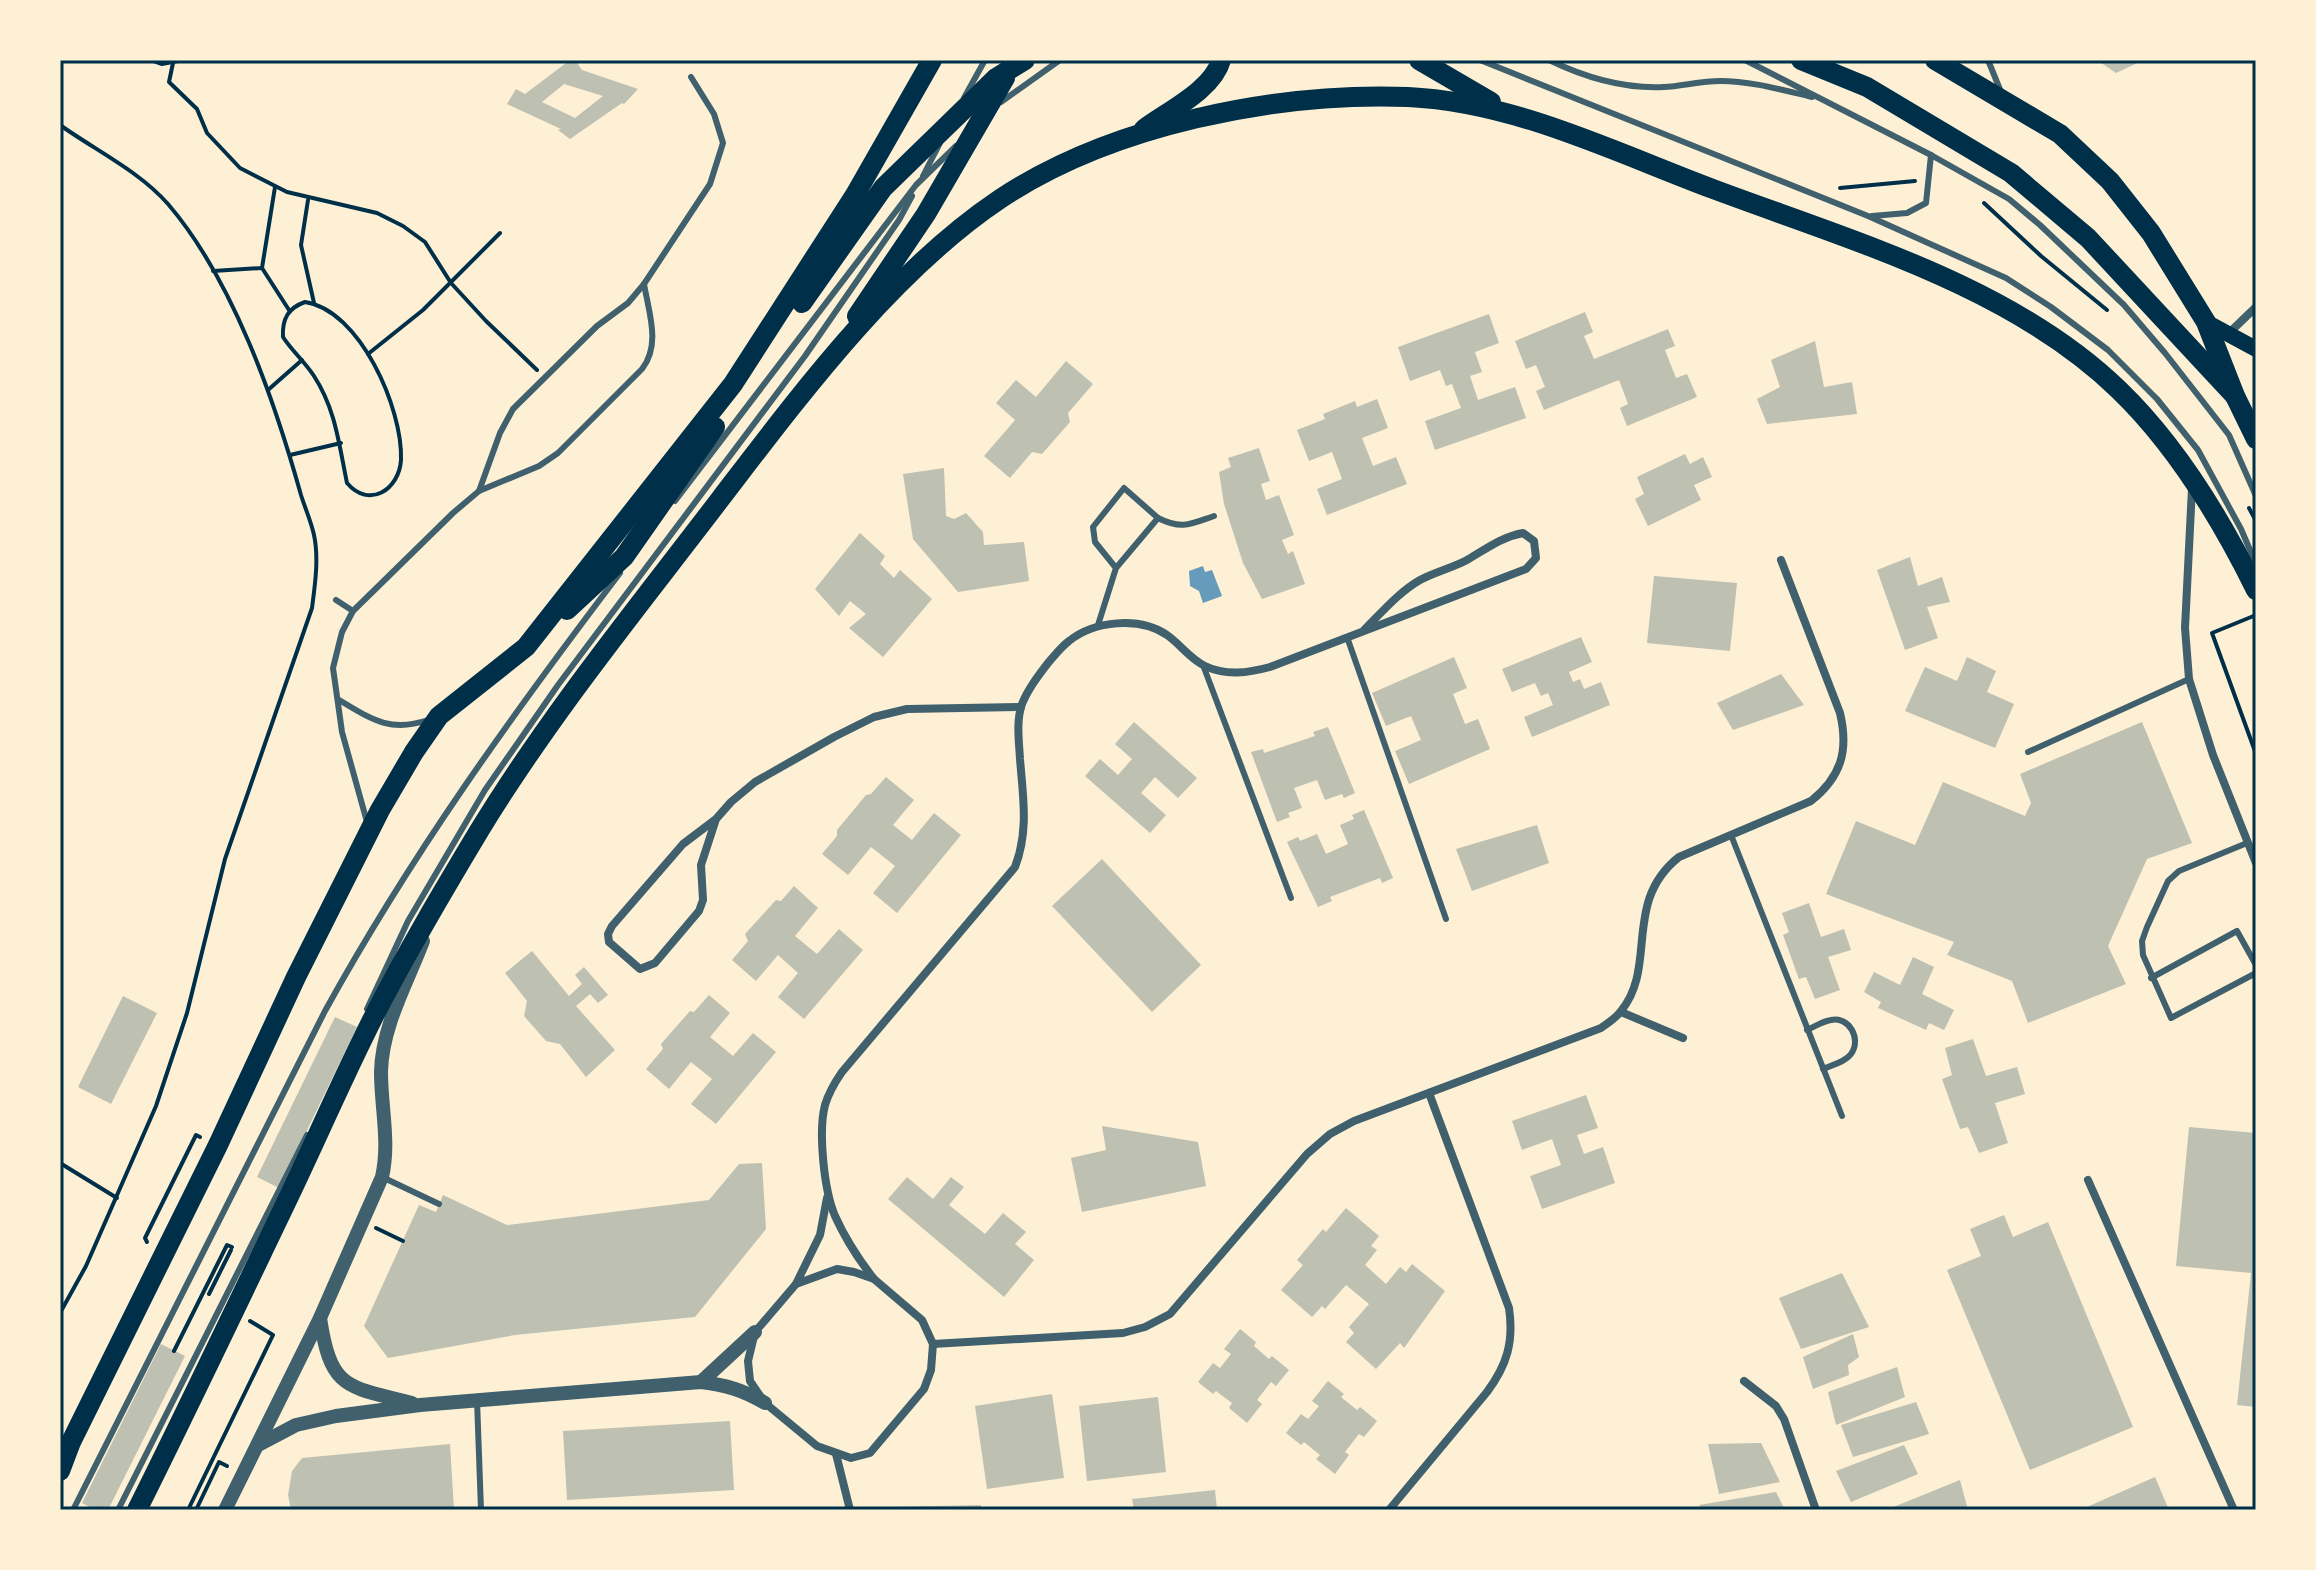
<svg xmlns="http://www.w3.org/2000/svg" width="2316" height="1570" font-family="Lora,serif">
<rect width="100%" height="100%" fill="#fdf0d5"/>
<path fill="#669bbc" d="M1203 566 1205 572 1212 570 1222 596 1203 603 1199 591 1190 586 1189 571Z"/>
<g fill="#bec0b2" fill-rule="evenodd">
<path d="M570 60H575L582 70 638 89 624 104 622 103 570 139 558 130 561 129 507 104 516 89 525 94ZM564 84 603 96 575 118 542 102Z"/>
<path d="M2097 60H2144L2116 73Z"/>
<path d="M1585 312 1593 332 1584 336 1594 359 1668 329 1675 346 1665 350 1676 378 1687 374 1697 397 1627 426 1620 408 1628 404 1619 380 1544 410 1536 391 1545 387 1536 365 1526 369 1515 341Z"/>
<path d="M1489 314 1499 343 1475 352 1482 372 1470 376 1478 400 1515 387 1526 418 1435 450 1425 421 1461 408 1452 384 1446 386 1440 370 1410 381 1398 347Z"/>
<path d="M1815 341 1824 387 1852 382 1857 414 1767 424 1757 399 1780 387 1771 360Z"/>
<path d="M1066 361 1093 384 1068 413 1070 422 1042 454 1032 452 1010 478 984 456 1015 420 996 403 1016 380 1036 397Z"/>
<path d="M1377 399 1388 428 1362 438 1373 466 1396 457 1407 484 1327 515 1317 489 1342 479 1332 452 1309 461 1297 430 1325 419 1323 414 1355 401 1357 407Z"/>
<path d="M1259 448 1270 481 1261 484 1266 500 1279 495 1294 535 1282 540 1288 554 1293 551 1305 584 1262 599 1243 563 1224 504 1219 472 1231 467 1228 458Z"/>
<path d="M1685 454 1690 464 1703 457 1712 477 1694 485 1701 500 1648 526 1635 499 1644 494 1637 477Z"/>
<path d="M944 468 946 516 954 519 966 513 983 532 984 545 1024 542 1029 581 958 592 913 539 903 474Z"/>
<path d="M860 533 885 556 880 564 894 578 900 570 932 599 883 657 849 628 866 614 850 601 839 616 815 589Z"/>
<path d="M1910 557 1918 586 1942 577 1950 602 1927 607 1938 638 1905 650 1877 570Z"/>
<path d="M1654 576 1737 583 1730 651 1647 643Z"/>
<path d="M1581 637 1592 662 1569 672 1573 682 1580 679 1584 689 1601 682 1610 705 1532 737 1524 717 1553 705 1548 693 1541 696 1535 683 1512 692 1502 669Z"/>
<path d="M1454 657 1467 688 1453 694 1465 724 1478 719 1490 749 1409 784 1395 751 1421 740 1411 716 1386 726 1372 693Z"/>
<path d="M1967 657 1996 671 1987 692 2014 704 1995 748 1905 711 1925 667 1957 681Z"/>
<path d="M1781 674 1804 705 1733 730 1717 703Z"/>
<path d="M1134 722 1197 778 1178 798 1155 777 1141 793 1166 815 1150 833 1085 776 1100 759 1118 775 1132 759 1115 744Z"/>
<path d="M2142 722 2192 843 2147 859 2108 946 2126 984 2028 1023 2012 981 1947 955 1954 942 1826 894 1856 821 1915 845 1943 782 2025 816 2031 803 2020 774Z"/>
<path d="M1328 727 1355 793 1344 798 1342 794 1325 800 1317 780 1294 788 1302 808 1288 813 1290 817 1277 822 1251 752 1263 749 1264 753 1315 736 1313 732Z"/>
<path d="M886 777 914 800 893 825 912 840 934 813 961 835 897 913 873 893 895 866 871 847 848 875 822 854 837 836V830L866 795 871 794Z"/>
<path d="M1364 810 1393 878 1382 883 1380 878 1330 897 1332 901 1318 907 1287 842 1298 837 1300 841 1317 834 1326 854 1348 844 1340 825 1354 819 1352 815Z"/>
<path d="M1537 825 1549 863 1472 891 1456 849Z"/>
<path d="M1102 859 1201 965 1152 1012 1052 906Z"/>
<path d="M794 886 818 908 795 936 817 954 839 929 863 950 804 1019 778 997 798 973 778 955 756 981 732 960 748 941 745 934 776 900 781 901Z"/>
<path d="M1809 903 1821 937 1844 929 1851 950 1828 957 1840 990 1815 999 1806 977 1799 979 1783 935 1789 932 1782 913Z"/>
<path d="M532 951 569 996 582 984 575 975 584 967 608 995 598 1003 590 994 576 1006 615 1050 586 1077 560 1044 546 1041 524 1016 527 1001 505 973Z"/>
<path d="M1913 957 1934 967 1922 994 1954 1010 1944 1030 1929 1023 1926 1030 1878 1008 1881 1002 1864 992 1874 972 1900 985Z"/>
<path d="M709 995 730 1013 710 1037 733 1056 753 1033 776 1052 716 1124 691 1104 712 1079 691 1062 669 1089 646 1069 663 1049 661 1044 690 1011 694 1012Z"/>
<path d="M123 996 157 1013 111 1104 78 1087Z"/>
<path d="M335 1017 357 1027 279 1188 257 1177Z"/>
<path d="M1973 1039 1986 1076 2017 1067 2025 1094 1995 1103 2008 1143 1979 1153 1968 1127 1960 1129 1942 1079 1952 1075 1945 1048Z"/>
<path d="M1586 1095 1598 1128 1577 1135 1584 1154 1603 1147 1615 1183 1542 1209 1530 1176 1561 1165 1552 1139 1522 1150 1512 1121Z"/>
<path d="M1102 1126 1198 1142 1206 1186 1082 1212 1071 1158 1106 1150Z"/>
<path d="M2189 1127 2256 1133V1407L2237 1405 2251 1273 2176 1266Z"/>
<path d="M762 1163 766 1229 695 1317 515 1335 388 1358 364 1326 419 1205 436 1212 443 1195 507 1225 709 1200 739 1164Z"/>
<path d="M907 1177 933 1199 951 1177 964 1187 949 1205 985 1234 1003 1213 1026 1232 1015 1244 1034 1260 1004 1297 888 1199Z"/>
<path d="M1346 1208 1379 1236 1371 1246 1377 1250 1365 1265 1386 1284 1400 1267 1406 1272 1412 1264 1445 1291 1404 1348 1400 1343 1376 1369 1346 1342 1354 1333 1349 1327 1369 1304 1346 1285 1325 1309 1322 1306 1312 1317 1281 1290 1303 1265 1297 1260 1323 1229 1326 1232Z"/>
<path d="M2004 1215 2013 1237 2048 1222 2133 1427 2030 1470 1947 1270 1981 1256 1970 1229Z"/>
<path d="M1842 1273 1869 1327 1801 1349 1779 1298Z"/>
<path d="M1240 1329 1256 1342 1254 1346 1269 1359 1272 1356 1289 1370 1276 1386 1271 1382 1257 1400 1262 1404 1247 1423 1229 1408 1232 1403 1216 1391 1213 1394 1198 1382 1213 1363 1220 1368 1231 1354 1224 1349Z"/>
<path d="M1853 1334 1859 1357 1848 1365 1849 1375 1813 1389 1803 1357Z"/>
<path d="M161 1344 185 1356 108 1510H95L82 1503Z"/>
<path d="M1897 1367 1905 1397 1836 1425 1828 1392Z"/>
<path d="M1328 1381 1344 1394 1341 1397 1357 1410 1360 1407 1377 1421 1364 1437 1359 1434 1345 1452 1349 1455 1335 1474 1316 1459 1320 1455 1304 1442 1301 1445 1286 1433 1301 1414 1308 1419 1319 1406 1312 1401Z"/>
<path d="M1052 1394 1064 1478 987 1489 975 1406Z"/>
<path d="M1158 1397 1166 1472 1087 1481 1079 1406Z"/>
<path d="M1916 1402 1929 1434 1853 1457 1841 1425Z"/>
<path d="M730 1421 734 1490 567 1500 563 1431Z"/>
<path d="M1761 1443 1780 1482 1719 1494 1708 1444Z"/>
<path d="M450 1444 454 1510H291L288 1495 292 1471 302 1458Z"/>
<path d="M1904 1445 1918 1474 1851 1502 1836 1471Z"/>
<path d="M2155 1477 2169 1510H2080Z"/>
<path d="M1960 1480 1968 1510H1886Z"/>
<path d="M1215 1490 1217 1510H1134L1132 1499Z"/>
<path d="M1776 1492 1785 1510H1702L1699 1505Z"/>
<path d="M981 1505V1510H889V1507Z"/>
</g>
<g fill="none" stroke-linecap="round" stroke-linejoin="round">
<g stroke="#003049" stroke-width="4">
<path d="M151 60 162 64 183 60"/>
<path d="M173 63 169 82 197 109 207 133 240 168 287 192 377 213 403 226 425 242 451 283 486 321 537 370"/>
<path d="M60 125C95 150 139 171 168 204 233 280 274 399 301 495 305 508 311 521 314 535 319 558 315 585 312 608L225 859 187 1013 156 1106 86 1266 60 1313"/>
<path d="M1840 188 1915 181"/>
<path d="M308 200 301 245 314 303"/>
<path d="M1984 203 2041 256 2107 310"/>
<path d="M262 268 289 310"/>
<path d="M213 271 262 268 275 187"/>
<path d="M305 302C360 310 403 409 401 460 399 490 369 509 347 483 339 445 336 410 314 376 305 362 292 351 283 337 282 319 288 308 305 302Z"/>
<path d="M368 354 423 310 500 233"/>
<path d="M268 390 302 360"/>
<path d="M290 455 341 443"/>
<path d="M2249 508 2256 521"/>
<path d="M2256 615 2212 633 2256 754"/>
<path d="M60 1163 117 1198"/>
<path d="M376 1228 403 1241"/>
<path d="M147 1242 145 1238 196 1135 200 1137"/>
<path d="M209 1294 231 1250"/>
<path d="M174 1351 227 1245 232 1247"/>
<path d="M188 1510 273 1335 250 1321"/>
<path d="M196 1510 219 1462 227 1466"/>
</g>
<g stroke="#3f606c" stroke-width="6">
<path d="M1480 60 1868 216 2006 278 2051 307 2108 350 2157 399 2198 450 2241 529 2256 564"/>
<path d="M1549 60C1584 77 1624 89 1664 87 1682 86 1701 81 1720 81 1751 81 1782 90 1812 97"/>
<path d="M1745 60 1931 155 2009 199 2040 225 2124 305 2165 353 2229 435 2256 496"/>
<path d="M1988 60 2001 92"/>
<path d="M964 98 985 60"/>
<path d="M1001 102 1060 60"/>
<path d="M923 176 940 143"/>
<path d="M1872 216 1907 213 1926 203 1931 155"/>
<path d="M479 491 500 433 513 409 597 326 628 303 644 284 710 184 723 143 714 114 691 77"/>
<path d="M675 501 916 185 956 146"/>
<path d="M1158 518C1182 530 1191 524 1214 516"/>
<path d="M336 600 353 611"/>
<path d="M1098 625 1116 568 1158 518 1124 488 1093 527 1095 542 1116 568"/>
<path d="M1347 637 1446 919"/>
<path d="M1203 665 1291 898"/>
<path d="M339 700C371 719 390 733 428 720"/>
<path d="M2028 752 2189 679"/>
<path d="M367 822 342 732 333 668 342 632 353 611 453 513 479 491 539 466 558 453 642 369C661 345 649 313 644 284"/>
<path d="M1731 835 1842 1116"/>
<path d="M2247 843 2179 871 2168 881 2147 927 2142 941 2143 955 2171 1018 2256 973"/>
<path d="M2151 978 2237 931 2256 965"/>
<path d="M367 1009 408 921 485 790 558 685 805 356 899 220 912 196"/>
<path d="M1807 1030C1814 1027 1823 1021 1831 1020 1849 1016 1862 1039 1851 1054 1845 1062 1832 1065 1823 1069"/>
<path d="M382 1177 439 1204"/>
<path d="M477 1400 481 1510"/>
<path d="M73 1510 325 1011C411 855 512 715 620 573"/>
<path d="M118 1510 307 1135"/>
</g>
<g stroke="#3f606c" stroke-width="8">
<path d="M2228 334 2256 307"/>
<path d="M2192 488 2185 628 2189 679 2213 755 2256 863"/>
<path d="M716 819 701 865 703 900 699 911 655 963 640 969 609 942 608 934 612 926 683 844 716 819 731 802 755 782 834 737 874 717 907 709 1021 707"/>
<path d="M1621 1012 1683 1038"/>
<path d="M2088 1180 2234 1510"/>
<path d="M837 1269 854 1272 874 1279 922 1320 933 1344 931 1370 924 1389 870 1453 851 1458 817 1446 765 1403 750 1381 748 1361 755 1332 796 1284Z"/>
<path d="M874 1279C859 1260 845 1238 835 1216 824 1190 818 1132 825 1105 829 1092 835 1082 842 1072L1015 867C1029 831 1023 797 1020 759 1019 741 1016 721 1022 704 1028 689 1038 676 1048 663 1055 655 1061 647 1069 641 1094 621 1139 616 1167 635 1180 644 1190 659 1205 666 1226 676 1248 673 1270 667L1526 569 1536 558 1534 541 1523 533C1501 537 1486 549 1467 560 1452 568 1435 572 1420 580 1399 592 1382 612 1364 630"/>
<path d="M796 1284 820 1235 827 1198"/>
<path d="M933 1344 1123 1333 1145 1327 1170 1314 1307 1154 1330 1134 1354 1121 1601 1028C1608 1023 1616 1018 1621 1011 1658 966 1622 902 1679 857L1811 801C1841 777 1849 751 1840 713L1781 560"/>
<path d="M1744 1381 1776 1406 1784 1419 1816 1510"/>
<path d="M836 1454 850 1510"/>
<path d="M1389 1510 1487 1392C1507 1365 1514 1342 1509 1308L1429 1093"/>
</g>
<g stroke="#3f606c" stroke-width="14">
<path d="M320 1318C331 1391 347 1386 412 1403"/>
<path d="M701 1382 755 1332"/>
<path d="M258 1445 296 1425 336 1416 420 1405 701 1382C726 1385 743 1390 765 1403"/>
<path d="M225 1510 320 1318 382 1177C390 1142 381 1108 381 1072 382 1026 407 983 423 941"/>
</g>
<path stroke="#003049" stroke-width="16" d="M2206 322 2256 349"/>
<g stroke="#003049" stroke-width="20">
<path d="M1419 60 1491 102"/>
<path d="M1801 60 1867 87 2011 173 2088 238 2235 396"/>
<path d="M1935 60 2060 134 2110 181 2151 233 2206 322 2235 396 2256 439"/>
<path d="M1144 129C1168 111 1213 90 1221 60"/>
<path d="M802 303 883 188 996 78 1025 60"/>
<path d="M857 316 926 214 1005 78"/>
<path d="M567 610 624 557 715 427"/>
<path d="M60 1471 71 1442 218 1145 296 977 380 810 414 752 439 716 526 647 733 384 855 195 932 60"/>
<path d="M137 1510C187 1410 235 1309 283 1209 314 1145 342 1079 374 1016 406 953 443 891 479 831 551 713 638 607 721 498 800 395 891 272 1000 199 1111 125 1276 92 1408 97 1515 102 1614 152 1713 189 1849 240 2012 286 2119 390 2177 446 2221 519 2256 590"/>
</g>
</g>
<rect width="2316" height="1570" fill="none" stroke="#fdf0d5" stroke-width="124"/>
<rect x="62" y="62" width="2192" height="1446" fill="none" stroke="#003049" stroke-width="3"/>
</svg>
